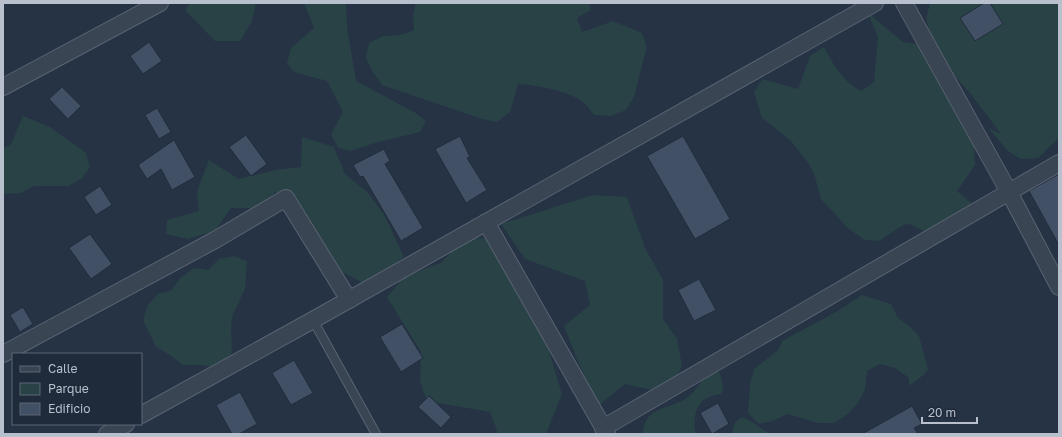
<svg xmlns="http://www.w3.org/2000/svg" width="1062" height="437" font-family="'Golos Text',sans-serif">
<rect width="100%" height="100%" fill="#253345"/>
<g fill="#284246">
<path d="M190 3H256L252 21 240 41H215L185 10Z"/>
<path d="M304 3H346L347 27 356 81 414 112 426 121 420 132 375 143 350 151 338 148 331 134 343 112 327 81 294 72 287 63 291 48 314 28Z"/>
<path d="M416 3H589L591 10 577 18 582 32 613 21 642 33 647 48 643 61 634 97 626 110 611 116 594 115C591 112 588 106 584 103 571 91 535 85 518 84L510 112 497 122 482 119 382 85 373 72 366 58 369 43 383 36 400 35 414 30 413 15Z"/>
<path d="M930 3H1059V138L1038 158 1021 159 1008 151 988 128 1001 134 974 98 954 75 930 34 926 19Z"/>
<path d="M868 13 903 42 917 44 939 53 973 131 975 165 957 191 985 214 940 230 923 231 910 224 903 225 879 241 865 240 849 229 821 199 815 177 809 164 791 141 762 118 754 92 763 79 798 89 810 56 824 47C835 67 841 79 861 91L874 82 878 37Z"/>
<path d="M23 116 50 127 86 153 90 167 81 179 68 186H34L21 193 5 194 3 192V149L11 144Z"/>
<path d="M302 137 334 147 345 174 367 192 384 214 404 257 367 285 342 272 321 238 276 192 255 208H231L215 231 188 239 166 234 167 220 199 211 197 191 209 160 239 179 275 170 301 167Z"/>
<path d="M593 195 627 197 645 248 663 280V319L677 339 682 366 670 394 625 384 598 406 579 364 564 326 590 305 585 281 525 259 501 224Z"/>
<path d="M498 238 544 335 562 394 546 434H498L490 412 427 401 420 382 421 352 387 297 405 276 441 263 463 239Z"/>
<path d="M234 256 247 261 245 289 232 317 231 331 232 347 230 362 214 367 199 365H183L170 355 156 347 143 320 148 305 158 294 172 290 180 278 194 268 208 270 219 259Z"/>
<path d="M862 295 891 304 898 318 909 326 919 336 928 369 925 374 909 386V378L895 368 880 364 867 371 865 390 857 404 848 414 834 423H818L788 414 773 421 759 424 748 413 750 384 754 369 778 350 782 341 836 312Z"/>
<path d="M713 368 720 373 723 388 721 395C718 394 716 395 712 396 696 400 692 419 696 434H643C644 405 671 410 688 397 699 389 702 375 713 368Z"/>
<path d="M742 417 749 420 767 432 768 434H732L735 422Z"/>
</g>
<g fill="#425065" stroke="#212c3c">
<path d="M984 3H990L1003 24 975 41 960 18Z"/>
<path d="M149 42 162 61 143 74 130 56Z"/>
<path d="M62 87 81 106 68 119 49 99Z"/>
<path d="M157 108 171 132 159 139 145 115Z"/>
<path d="M246 135 267 164 251 176 229 147Z"/>
<path d="M460 136 470 157 467 158 487 190 466 203 435 149Z"/>
<path d="M683 136 730 219 695 239 647 156Z"/>
<path d="M174 140 195 177 172 190 161 169 147 179 138 165Z"/>
<path d="M384 149 390 161 385 164 423 228 401 241 363 176 360 177 353 165Z"/>
<path d="M1059 174V245L1029 191Z"/>
<path d="M100 186 112 205 96 215 84 197Z"/>
<path d="M90 234 112 264 91 279 69 248Z"/>
<path d="M699 279 716 310 694 321 678 290Z"/>
<path d="M23 307 33 324 20 332 10 315Z"/>
<path d="M402 324 423 358 401 372 380 337Z"/>
<path d="M294 360 313 393 291 405 272 373Z"/>
<path d="M240 392 257 424 239 434H232L216 405Z"/>
<path d="M429 396 451 417 441 428 418 407Z"/>
<path d="M718 403 729 424 712 434 700 413Z"/>
<path d="M912 406 922 424 914 428 918 434H862Z"/>
</g>
<g fill="none" stroke-linecap="round" stroke-linejoin="round">
<g stroke="#596372" stroke-width="10">
<path id="service" d="M313 320 376 434"/>
</g>
<g stroke="#596372" stroke-width="18">
<g id="minor">
<path d="M904 3 1009 192 1059 287"/>
<path d="M3 87 160 3"/>
<path d="M486 222 607 434"/>
<path d="M3 354 215 240 286 198 349 300"/>
<path d="M141 415 313 320 875 3"/>
<path d="M603 428 1059 163"/>
<path d="M107 434 126 424"/>
</g>
</g>
<use href="#service" stroke="#3a4554" stroke-width="8"/>
<use href="#minor" stroke="#3a4554" stroke-width="16"/>
</g>
<rect width="1062" height="437" fill="none" stroke="#b8c0ce" stroke-width="8"/>
<rect x="12" y="353" width="130" height="72" fill="#1f2a3a" stroke="#5c6675"/>
<rect x="20" y="366" width="20" height="6" fill="#3a4554" stroke="#5c6675"/>
<text x="48" y="373" font-size="12" fill="#b8c0ce">Calle</text>
<rect x="20" y="383" width="20" height="12" fill="#284246" stroke="#5c6675"/>
<text x="48" y="393" font-size="12" fill="#b8c0ce">Parque</text>
<rect x="20" y="403" width="20" height="12" fill="#425065" stroke="#5c6675"/>
<text x="48" y="413" font-size="12" fill="#b8c0ce">Edificio</text>
<path d="M922 417v6h55v-6" fill="none" stroke="#b8c0ce" stroke-width="2"/>
<text x="928" y="417" font-size="12" fill="#b8c0ce" stroke="#1f2a3a" stroke-width="3" paint-order="stroke">20 m</text>
</svg>
